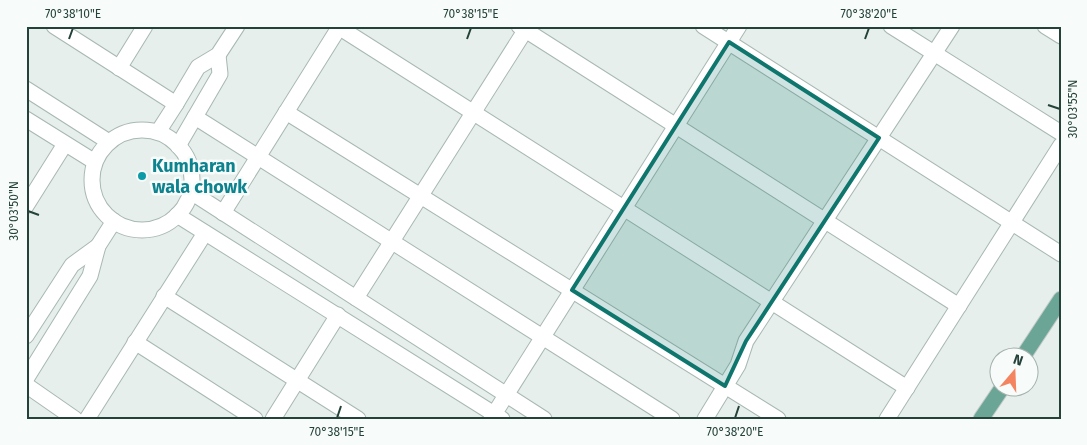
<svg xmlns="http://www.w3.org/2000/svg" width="1087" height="445" font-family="'Fira Sans',sans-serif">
<rect width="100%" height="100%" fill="#e6efeb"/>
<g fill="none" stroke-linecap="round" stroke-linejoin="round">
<g stroke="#a8b8b2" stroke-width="17">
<g id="minor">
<path d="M54 26 176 104"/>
<path d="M337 26 907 388"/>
<path d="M519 26 959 306"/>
<path d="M703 26 1061 254"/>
<path d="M891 26 1061 133"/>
<path d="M1045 26 1061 36"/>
<path d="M119 68 145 26"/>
<path d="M26 89 109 142"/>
<path d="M286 112 778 419"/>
<path d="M195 117 672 419"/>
<path d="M26 119 95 162"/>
<circle cx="142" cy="180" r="50"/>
<path d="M158 132 176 104 198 67 218 55 237 26"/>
<path d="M178 146 220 74 218 55"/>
<path d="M191 192 544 419"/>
<path d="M26 206 65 144"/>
<path d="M223 213 340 26"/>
<path d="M177 215 502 419"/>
<path d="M164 296 358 419"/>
<path d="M356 298 528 26"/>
<path d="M26 336 72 265 98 246"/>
<path d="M135 342 255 419"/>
<path d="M26 379 90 276 98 246 114 221"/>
<path d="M26 385 75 419"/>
<path d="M87 419 205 233"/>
<path d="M273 419 338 315"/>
<path d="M491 419 739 26"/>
<path d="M705 419 738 365 746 341 952 26"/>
<path d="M887 419 1061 145"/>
</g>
</g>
<g stroke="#c2cac8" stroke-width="17">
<g id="major">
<path d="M1022 358 1061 299"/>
<path d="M981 419 1002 388"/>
</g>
</g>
<use href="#minor" stroke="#fff" stroke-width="15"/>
<use href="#major" stroke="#6aa596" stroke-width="15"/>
</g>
<path fill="#0f766e" fill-opacity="0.2" stroke="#0f766e" stroke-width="4" stroke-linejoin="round" d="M729 42 879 138 746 341 725 386 572 290Z"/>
<path fill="none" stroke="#24423a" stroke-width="2" d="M69 39 73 28M467 39 471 28M865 39 869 28M1048 105 1060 109M28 211 39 215M337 418 341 406M735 418 739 406"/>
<circle fill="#0f9aa8" stroke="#f7fbf9" stroke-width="2" cx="142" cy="176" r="5"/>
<g text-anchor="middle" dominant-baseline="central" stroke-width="5" stroke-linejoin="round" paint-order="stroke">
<g font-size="18" font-weight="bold" fill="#0d838f" stroke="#f7fbf9" text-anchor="start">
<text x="152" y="166">Kumharan<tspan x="152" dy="21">wala chowk</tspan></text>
</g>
</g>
<rect width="1087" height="445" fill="none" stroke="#f7fbf9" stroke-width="55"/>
<g transform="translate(1014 372) rotate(19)"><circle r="24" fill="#f7fbf9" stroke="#a3b1ad"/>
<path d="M0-4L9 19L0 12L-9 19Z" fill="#f4845f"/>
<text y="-8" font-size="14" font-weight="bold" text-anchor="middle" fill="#24423a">N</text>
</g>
<rect x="28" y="28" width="1032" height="390" fill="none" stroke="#24423a" stroke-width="2"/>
<g font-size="12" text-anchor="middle" fill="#24423a">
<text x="73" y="18">70°38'10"E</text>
<text x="471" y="18">70°38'15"E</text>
<text x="869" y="18">70°38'20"E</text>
<text transform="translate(1073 109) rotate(-90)" y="4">30°03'55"N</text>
<text transform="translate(14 211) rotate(-90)" y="4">30°03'50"N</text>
<text x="337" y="436">70°38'15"E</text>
<text x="735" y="436">70°38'20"E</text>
</g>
</svg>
